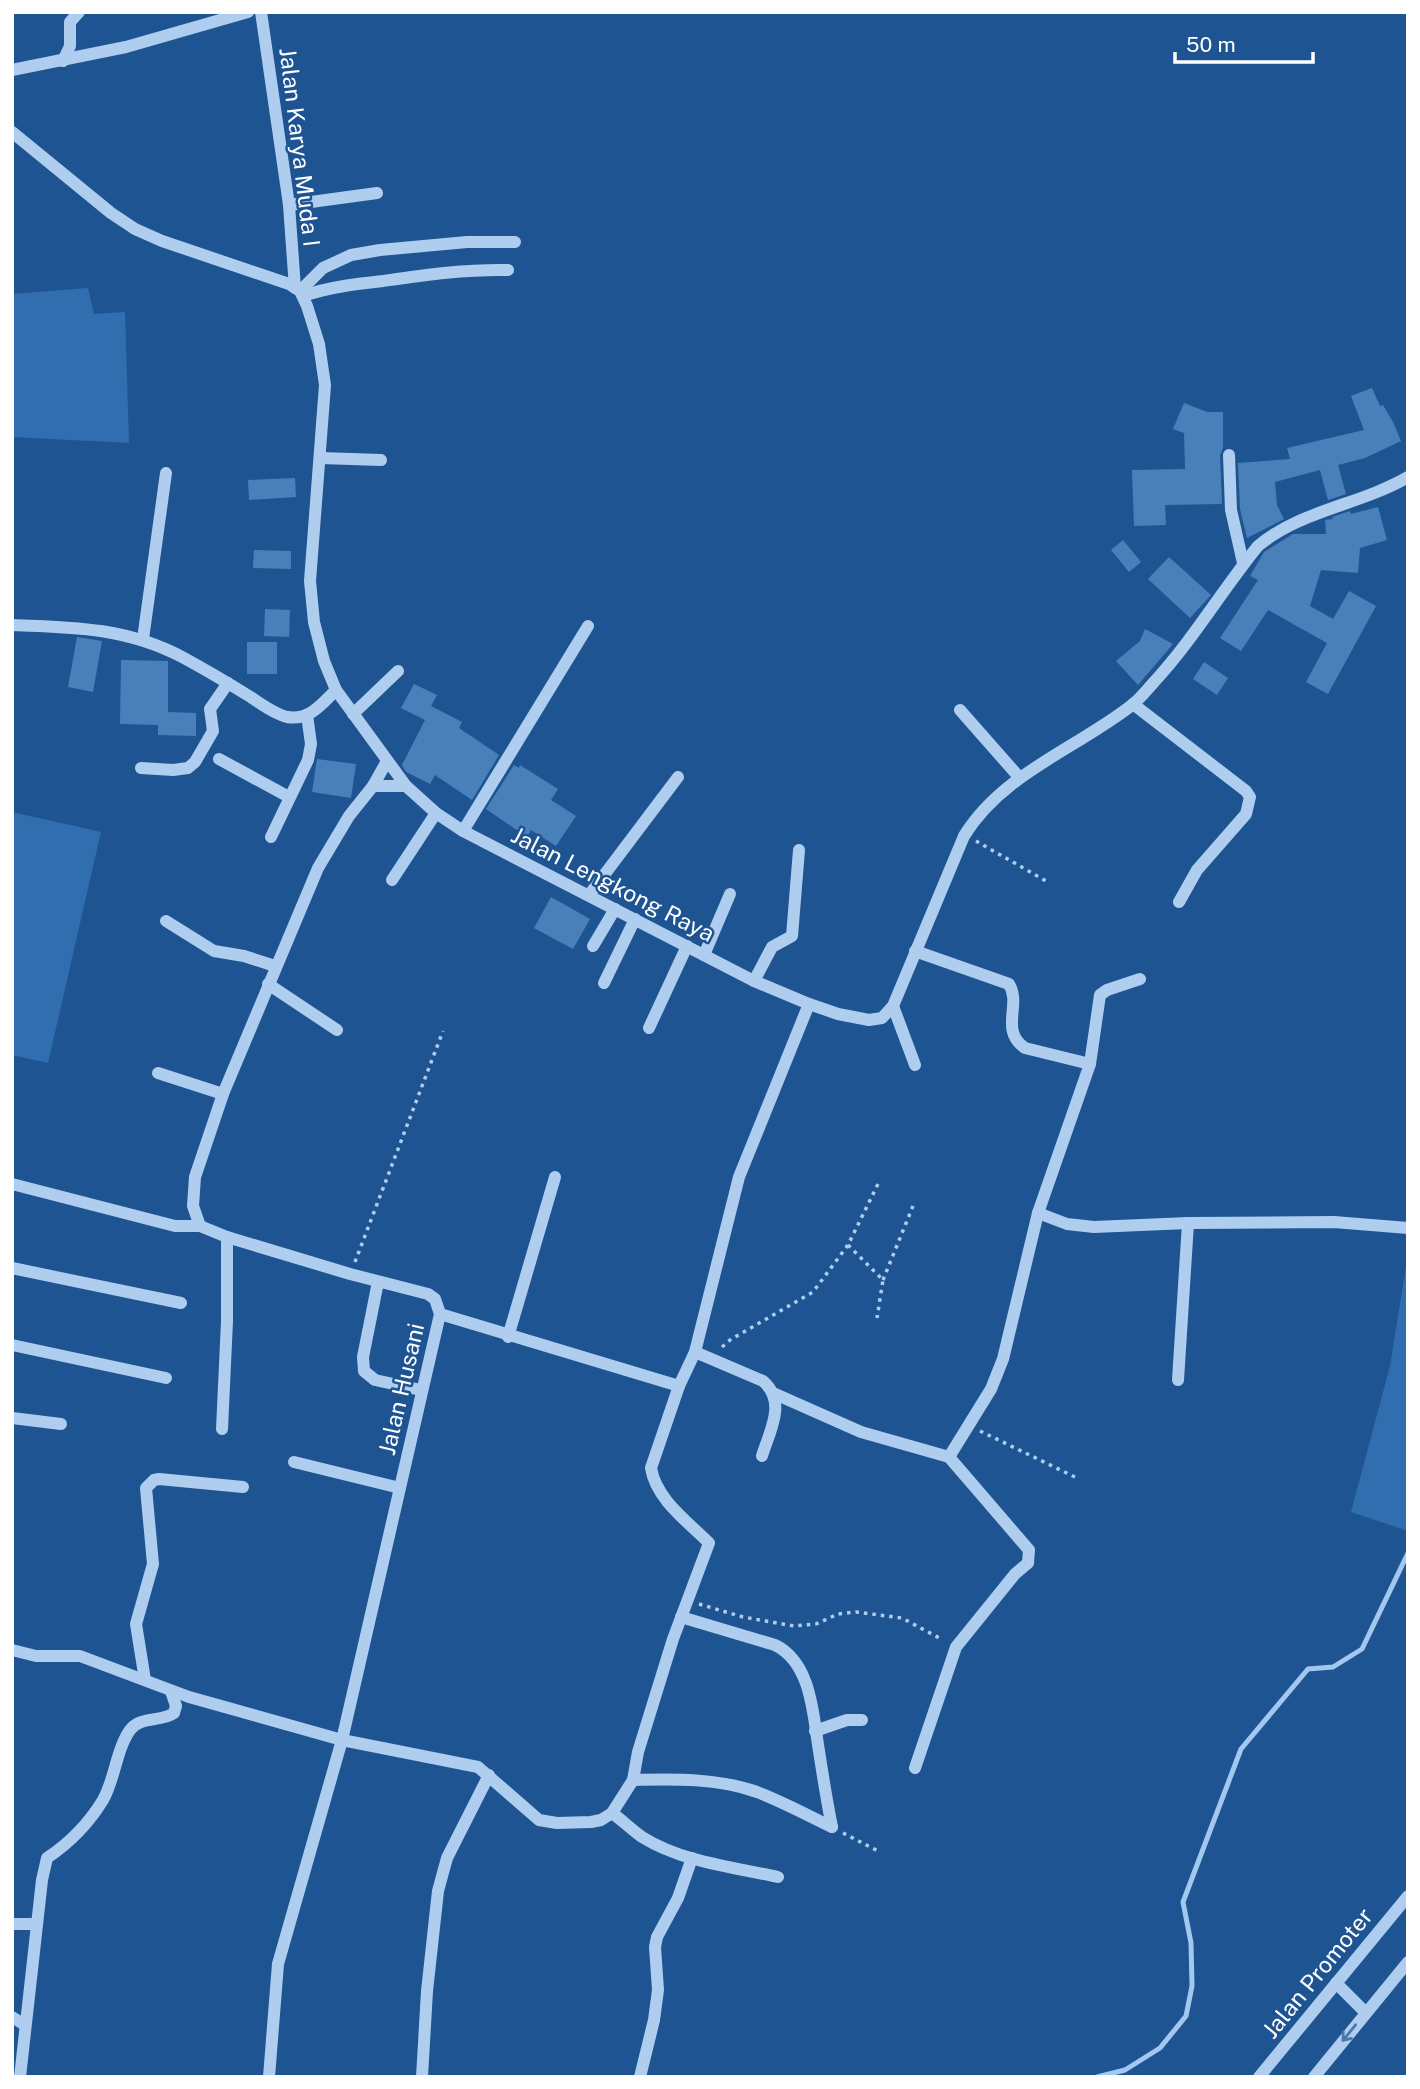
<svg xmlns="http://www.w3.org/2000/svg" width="1420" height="2089" font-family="'Public Sans',sans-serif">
<rect width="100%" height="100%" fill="#1e5492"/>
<g fill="#316eaf">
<path d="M88 288 94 314 125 312 129 443 12 437V294Z"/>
<path d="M12 812 101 832 48 1063 12 1055Z"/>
<path d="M1408 1254V1531L1351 1512 1390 1366Z"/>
</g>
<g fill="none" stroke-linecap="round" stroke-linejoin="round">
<path stroke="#a2c8ef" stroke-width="5" d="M1097 2077 1125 2070 1160 2048 1186 2016 1192 1986 1191 1943 1183 1902 1241 1749 1308 1669 1333 1667 1362 1649 1408 1553"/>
</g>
<g fill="#4a80ba">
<path d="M1372 388 1380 406 1383 405 1393 422 1401 441 1365 458 1338 465 1346 494 1328 500 1320 470 1275 482 1277 505 1284 519 1247 538 1240 509 1238 463 1290 459 1287 448 1364 430 1351 396Z"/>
<path d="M1184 403 1207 412H1223V448L1220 455 1222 504 1165 505 1166 525 1134 526 1132 470 1185 469 1184 433 1173 429Z"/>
<path d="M295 478 296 497 249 500 248 480Z"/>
<path d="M1378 507 1387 540 1360 548 1358 573 1321 570 1310 606 1333 619 1349 591 1376 606 1328 694 1306 682 1327 643 1268 610 1241 651 1220 638 1258 580 1250 576 1264 552 1293 534H1326L1325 520 1333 519 1332 517 1350 511 1351 514Z"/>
<path d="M1123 540 1141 562 1129 572 1111 550Z"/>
<path d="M254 550 291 551V569L253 568Z"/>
<path d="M1169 557 1211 595 1190 618 1148 579Z"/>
<path d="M265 609 290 610 289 637 264 636Z"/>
<path d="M1145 629 1173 644 1138 685 1116 661 1140 641Z"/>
<path d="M77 637 102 641 93 692 68 687Z"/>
<rect x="247" y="642" width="30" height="32"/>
<path d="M121 660 168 661V712L196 713V736L158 735V725L120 724Z"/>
<path d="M1204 662 1228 678 1217 695 1193 679Z"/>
<path d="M414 684 437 695 431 706 462 722 459 728 499 755 472 800 435 775 430 784 406 772 402 765 425 720 401 708Z"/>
<path d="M317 759 356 764 351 798 312 792Z"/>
<path d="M514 765 519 768 520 765 558 789 551 800 576 816 556 846 531 830 527 837 486 809Z"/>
<path d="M551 897 590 919 573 949 534 928Z"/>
</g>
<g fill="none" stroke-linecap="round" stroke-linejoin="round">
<g stroke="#afcdee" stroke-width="3.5" stroke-dasharray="3.5 5" stroke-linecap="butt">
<path d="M976 841 1046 881"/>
<path d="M848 1245 883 1280 877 1318"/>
<path d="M355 1262 443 1031"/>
<path d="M883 1280 913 1206"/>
<path d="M722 1347 730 1340 813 1292 848 1245 879 1182"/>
<path d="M980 1431 1077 1478"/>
<path d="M699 1604 743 1617 794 1626 816 1624 838 1614 856 1612 902 1618 943 1640"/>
<path d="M843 1833 878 1851"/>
</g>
<g stroke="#afcdee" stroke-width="12">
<path d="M261 12 289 205 295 288"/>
<path d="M63 61 70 46V22L79 12"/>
<path d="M12 70 126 47 248 12"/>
<path d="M12 132 111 213 135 229 162 241 289 284 300 291 307 306 319 344 325 385 310 581 314 622 324 661 336 690 406 786 436 813 463 831 754 981 809 1004 838 1014 869 1020 882 1018 893 1006 964 836C1003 773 1076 749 1132 705 1140 699 1147 690 1154 682 1193 640 1222 590 1258 546 1301 510 1360 505 1408 477"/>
<path d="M289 205 377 193"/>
<path d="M300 291 323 268 351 255 380 250 467 242H515"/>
<path d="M303 296C329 287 356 284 383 281 425 275 466 269 508 270"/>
<path d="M1229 455 1231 510 1243 563"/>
<path d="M321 458 381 460"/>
<path d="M12 625C75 627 128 628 184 658 206 670 228 683 249 696 260 703 274 714 287 717 309 721 322 704 336 690"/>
<path d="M143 639 166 473"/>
<path d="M1133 704 1246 791 1250 797 1246 814 1197 870 1179 902"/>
<path d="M960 710 1019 777"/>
<path d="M353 714 398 671"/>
<path d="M219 759 289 797"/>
<path d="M141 768 173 770 188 768 195 762 213 731 210 709 228 683"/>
<path d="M373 786H406"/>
<path d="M463 831 588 626"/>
<path d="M271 837 308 760 311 744 307 715"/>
<path d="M392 880 436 813"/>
<path d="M589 895 678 777"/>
<path d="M166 921 214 951 244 956 275 966"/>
<path d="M593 946 615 909"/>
<path d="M915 951 1009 984C1022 1005 999 1030 1025 1048L1090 1064"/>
<path d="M704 955 730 894"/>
<path d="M754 981 772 947 792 936 799 850"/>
<path d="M604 983 635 919"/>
<path d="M268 984 337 1030"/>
<path d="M893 1006 915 1065"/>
<path d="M649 1028 687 946"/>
<path d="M158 1073 223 1094"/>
<path d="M12 1184 175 1226H200"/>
<path d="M1038 1213 1067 1224 1094 1227 1188 1223 1334 1222 1408 1228"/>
<path d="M12 1268 181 1303"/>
<path d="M378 1282 363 1357 364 1371 375 1380 421 1390"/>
<path d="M440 1314 679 1386"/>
<path d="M508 1337 555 1177"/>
<path d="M12 1345 166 1378"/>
<path d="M695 1352 763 1381C787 1402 770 1430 762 1456"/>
<path d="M1178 1380 1188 1223"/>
<path d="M773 1393 861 1432 949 1457 1029 1550 1028 1563 1015 1574 956 1647 915 1768"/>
<path d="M12 1418 61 1424"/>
<path d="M222 1429 227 1321V1237"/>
<path d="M949 1457 991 1389 1003 1359 1038 1213 1090 1064 1100 995 1107 990 1140 979"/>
<path d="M294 1462 400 1488"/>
<path d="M681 1617 775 1645C812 1663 813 1716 819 1751 823 1777 827 1802 832 1827"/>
<path d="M12 1650 36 1656H80L189 1697 342 1740 478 1767 539 1820 557 1823 591 1822 601 1820 612 1813 633 1780 638 1752 673 1639 709 1543C687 1521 656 1499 651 1468L679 1386 695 1352 739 1177 809 1004"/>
<path d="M145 1680 136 1624 153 1564 146 1488 154 1480 159 1479 243 1487"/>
<path d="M815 1731 847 1720H862"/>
<path d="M633 1780C674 1779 718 1778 757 1792 783 1802 807 1815 832 1827"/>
<path d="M612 1813C622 1820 632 1830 642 1837 682 1862 732 1867 778 1877"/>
<path d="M12 1924H37"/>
<path d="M1336 1983 1366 2013"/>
<path d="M12 2017 25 2025"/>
<path d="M20 2077 42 1880 47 1858C68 1844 89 1823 103 1800 115 1779 116 1750 130 1730 140 1716 162 1722 174 1713L176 1706 171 1691"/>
<path d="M269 2077 278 1964 342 1740 440 1314 435 1299 428 1294 350 1274 227 1237 200 1226 193 1206 195 1177 223 1094 318 868 349 816 373 786 387 761"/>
<path d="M422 2077 427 1991 438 1891 447 1858 489 1775"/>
<path d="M640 2077 654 2020 658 1990 655 1947 657 1937 678 1898 692 1858"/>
<path d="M1259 2077 1408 1896"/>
<path d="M1314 2077 1408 1962"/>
</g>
</g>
<defs><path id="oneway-shaft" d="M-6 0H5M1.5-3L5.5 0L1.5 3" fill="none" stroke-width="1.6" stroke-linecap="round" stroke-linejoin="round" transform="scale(1.75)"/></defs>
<use stroke="#4a78ae" href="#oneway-shaft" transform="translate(1349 2033) rotate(129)"/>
<g text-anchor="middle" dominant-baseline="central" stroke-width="5" stroke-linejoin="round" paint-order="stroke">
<g font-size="23" fill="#fff" stroke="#1e5492">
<text transform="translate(300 147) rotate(83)">Jalan Karya Muda I</text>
<text transform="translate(613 884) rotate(27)">Jalan Lengkong Raya</text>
<text transform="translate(401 1389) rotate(-77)">Jalan Husani</text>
<text transform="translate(1317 1973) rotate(-51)">Jalan Promoter</text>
</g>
</g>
<rect width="1420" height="2089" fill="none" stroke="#ffffff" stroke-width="28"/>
<path d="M1175 52v10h138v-10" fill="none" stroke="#ffffff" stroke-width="3.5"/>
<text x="1186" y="52" font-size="21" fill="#ffffff" stroke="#1e5492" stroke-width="5" paint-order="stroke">50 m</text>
</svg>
